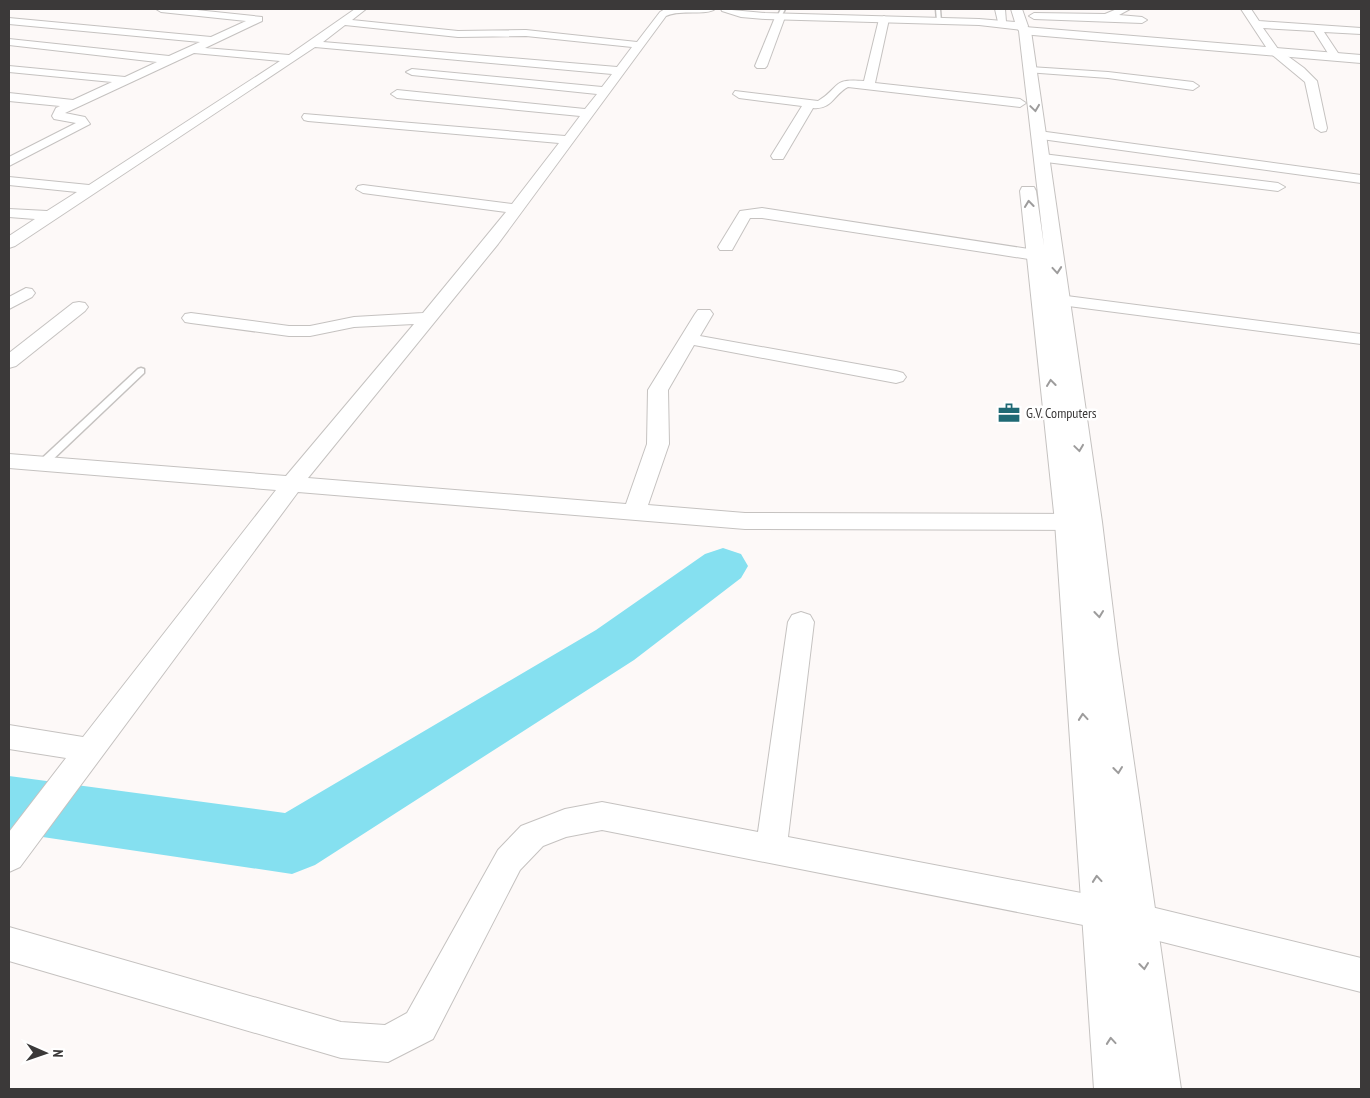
<svg xmlns="http://www.w3.org/2000/svg" width="1370" height="1098" font-family="'PT Sans Narrow',sans-serif">
<rect width="100%" height="100%" fill="#fdf9f8"/>
<g fill="none" stroke-linecap="round" stroke-linejoin="round">
<path fill="#85e0f0" fill-rule="evenodd" d="M723 548 741 554 748 566 741 578 634 660 315 865 292 874 9 832V776L285 813 596 630 705 554Z"/>
<g stroke="#c5c2c0" stroke-width="3">
<g id="service">
<path d="M781 9H785L782 15H778Z"/>
<path d="M936 9H940L941 22 937 21Z"/>
<path d="M141 368 144 369V373L47 465H39L38 463 39 461 138 369Z"/>
</g>
</g>
<g stroke="#c5c2c0" stroke-width="2">
<g id="minor">
<path d="M156 9H187L262 17V21L205 48 289 55 355 9H366L352 20 458 31 526 30 637 42 660 12 665 9H715C706 16 681 9 666 16L498 244 308 478 626 504 647 444 648 390 695 314 698 310H710L713 314 700 336 896 371 903 373 906 377 903 381 896 383 694 345 668 390 669 444 648 505 745 513 1088 514 1096 517 1100 522 1096 527 1088 530 745 529 298 492 20 867 9 872V832L66 758 9 749V725L83 737 276 490 9 468V454L286 476 414 324 354 327 310 336H289L191 323 185 322 182 318 185 314 191 313 289 326H310L354 317 423 313 506 212 363 193 356 189 358 186 363 185 512 204 559 143 308 121 304 120 302 117 304 114 565 136 580 116 397 98 391 94 397 90 585 109 597 94 412 75 406 72 412 69 602 87 612 74 315 47 15 246 9 248V236L35 219 9 217V209L47 211 77 192 9 185V177L89 185 280 61 194 53 65 113 85 117 90 124 9 166V157L76 123 54 119 52 116 56 108 60 106 9 101V93L73 100 112 82 9 72V66L125 77 157 62 9 45V39L169 56 200 42 9 24V18L211 37 246 21 161 12ZM345 25 458 37 526 36 632 47 617 67 323 42Z"/>
<path d="M995 9H1005L1006 22H998Z"/>
<path d="M1117 9H1130L1119 15 1142 17 1147 20 1142 23 1034 19 1029 16 1034 13 1105 14Z"/>
<path d="M1241 9H1251L1259 21 1361 28V34L1324 32 1340 56 1335 59 1331 58 1314 31 1263 28 1278 49 1304 68 1317 81 1327 128 1326 131 1321 132 1315 128 1305 82 1270 53Z"/>
<path d="M776 15 785 17 767 66 765 68H757L755 66Z"/>
<path d="M884 16 889 19 875 83 1020 99 1026 103 1020 107 848 87C834 94 832 110 813 108L783 159H773L771 156 802 106 739 98 733 94 735 91 818 101C841 87 831 78 864 81L879 19Z"/>
<path d="M1030 67 1108 72 1193 82 1199 86 1193 90 1108 78 1026 72V68Z"/>
<path d="M1039 131 1361 175V183L1034 138 1033 135 1034 132Z"/>
<path d="M1043 154 1278 183 1285 187 1278 191 1038 161 1036 158 1038 155Z"/>
<path d="M762 208 1035 250 1043 255 1035 260 762 218H750L732 250H720L718 247 740 211Z"/>
<path d="M26 288 32 289 35 293 32 297 9 309V297Z"/>
<path d="M1059 295 1361 334V344L1053 304 1050 300 1053 296Z"/>
<path d="M79 302 85 303 88 307 85 311 16 366 9 368V353L73 303Z"/>
<path d="M801 612 810 615 814 622 788 837 1139 904 1361 958V992L1139 936 602 830 566 837 543 846 520 870 433 1039 388 1062 341 1058 9 961V927L341 1022 385 1025 407 1013 498 850 521 826 565 809 602 802 758 832 788 622 792 615Z"/>
</g>
</g>
<g stroke="#c5c2c0" stroke-width="2">
<path id="tertiary" d="M1025 27 1361 55V63L1021 34V28Z"/>
</g>
<g stroke="#c5c2c0" stroke-width="2">
<path id="primary" d="M1022 22 1026 24 1031 31 1102 522 1118 652 1181 1089H1094L1055 522 1020 191 1022 187H1034L1036 191 1044 246 1019 31 1016 26Z"/>
</g>
<g stroke="#c5c2c0" stroke-width="2">
<path id="trunk" d="M721 9 765 13 979 19 1015 22 1011 9H1022L1028 26 1022 30 979 25 765 19 741 17 722 11Z"/>
</g>
<use href="#service" fill="#fff" fill-rule="evenodd"/>
<use href="#minor" fill="#fff" fill-rule="evenodd"/>
<use href="#tertiary" fill="#fff" fill-rule="evenodd"/>
<use href="#primary" fill="#fff" fill-rule="evenodd"/>
<use href="#trunk" fill="#fff" fill-rule="evenodd"/>
</g>
<defs><path id="oneway-chevron" d="M-2-3.5L2.5 0L-2 3.5" fill="none" stroke-width="1.6" stroke-linecap="round" stroke-linejoin="round" transform="scale(1.25)"/></defs>
<g stroke="#9d9c9c">
<use href="#oneway-chevron" transform="translate(1035 108) rotate(82)"/>
<use href="#oneway-chevron" transform="translate(1029 204) rotate(-96)"/>
<use href="#oneway-chevron" transform="translate(1057 270) rotate(85)"/>
<use href="#oneway-chevron" transform="translate(1051 383) rotate(-97)"/>
<use href="#oneway-chevron" transform="translate(1079 448) rotate(82)"/>
<use href="#oneway-chevron" transform="translate(1099 614) rotate(84)"/>
<use href="#oneway-chevron" transform="translate(1083 717) rotate(-95)"/>
<use href="#oneway-chevron" transform="translate(1118 770) rotate(83)"/>
<use href="#oneway-chevron" transform="translate(1097 879) rotate(-95)"/>
<use href="#oneway-chevron" transform="translate(1144 966) rotate(83)"/>
<use href="#oneway-chevron" transform="translate(1111 1041) rotate(-95)"/>
</g>
<defs>
<g id="office-bare" transform="scale(1.725)"><path d="M-6-3h4V-5.5h4V-3h4V5H-6ZM-1-4.5V-3h2v-1.5ZM-6 0V1H6V0Z" fill="#1f6974" stroke="#fff" stroke-width="2.5" paint-order="stroke"/></g>
</defs>
<g fill-rule="evenodd">
<use href="#office-bare" x="1009" y="413"/>
</g>
<g text-anchor="middle" dominant-baseline="central" stroke-width="5" stroke-linejoin="round" paint-order="stroke">
<g font-size="14" fill="#3b3939" stroke="#fff" text-anchor="start">
<text x="1026" y="413">G.V. Computers</text>
</g>
</g>
<rect width="1370" height="1098" fill="none" stroke="#3b3939" stroke-width="20"/>
<g transform="translate(45 1053) rotate(92)" stroke="#ffffff" stroke-width="4" paint-order="stroke">
<path d="M0-4L9 19L0 12L-9 19Z" fill="#3b3939"/>
<text y="-8" font-size="14" font-weight="bold" text-anchor="middle" fill="#3b3939">N</text>
</g>
</svg>
